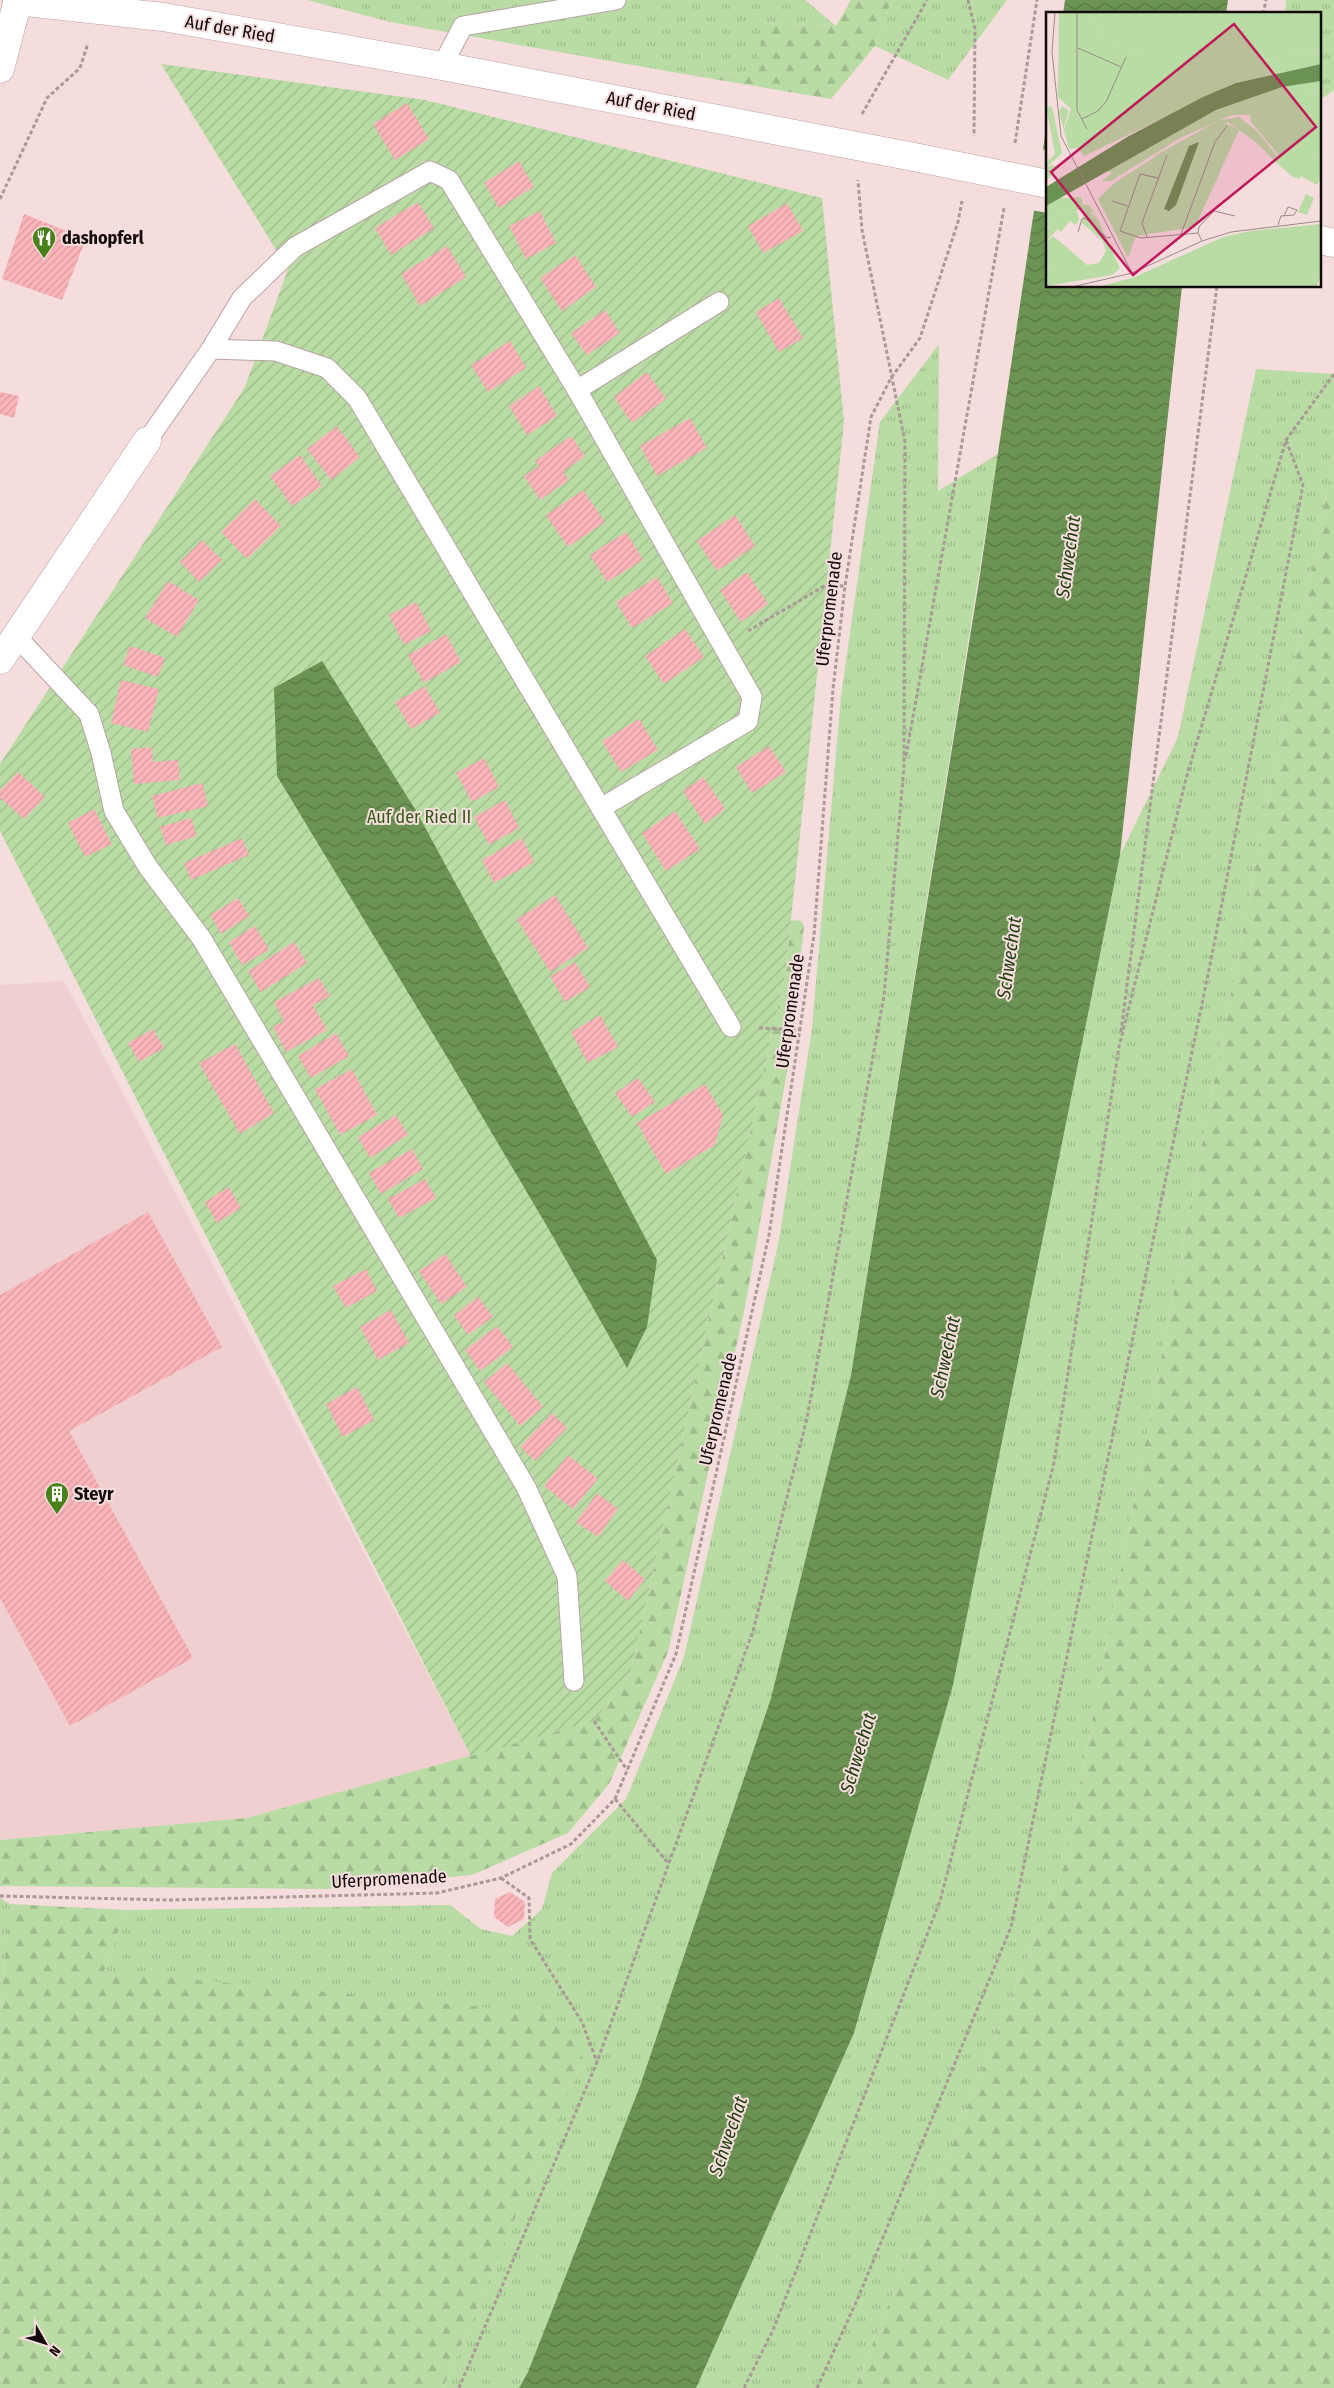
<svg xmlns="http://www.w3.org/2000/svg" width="1334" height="2388" font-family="'Fira Sans Condensed',sans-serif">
<defs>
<pattern id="grass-tufts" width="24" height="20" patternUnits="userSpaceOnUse" patternTransform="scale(1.25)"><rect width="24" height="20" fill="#b8dca3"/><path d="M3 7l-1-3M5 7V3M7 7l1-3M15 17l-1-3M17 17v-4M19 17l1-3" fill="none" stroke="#9dbb8b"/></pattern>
<pattern id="forest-firs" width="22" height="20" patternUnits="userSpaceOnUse" patternTransform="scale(1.25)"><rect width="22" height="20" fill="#b8dca3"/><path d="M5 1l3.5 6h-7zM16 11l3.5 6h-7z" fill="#9dbb8b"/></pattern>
<pattern id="garden-furrows" width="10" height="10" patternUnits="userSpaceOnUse" patternTransform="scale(1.25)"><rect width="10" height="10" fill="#b8dca3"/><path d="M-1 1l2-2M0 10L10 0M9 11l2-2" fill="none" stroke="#9dbb8b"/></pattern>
<pattern id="water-waves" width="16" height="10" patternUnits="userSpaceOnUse" patternTransform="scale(1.25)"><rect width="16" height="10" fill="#6b9353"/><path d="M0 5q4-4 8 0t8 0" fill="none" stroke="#577643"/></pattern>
<pattern id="building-hatch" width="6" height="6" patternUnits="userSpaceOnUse" patternTransform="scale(1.25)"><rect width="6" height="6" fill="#fbb5ba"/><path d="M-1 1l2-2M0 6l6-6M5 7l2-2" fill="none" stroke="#d69a9f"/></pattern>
</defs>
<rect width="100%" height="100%" fill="#f5ddde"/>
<path fill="#efcfd0" d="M64 981 471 1756 247 1818 0 1840V985Z"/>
<g fill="url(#grass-tufts)">
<path d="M307 0H805L836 26 763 23 758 74 678 73 390 22Z"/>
<path d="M892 0H1007L948 80 875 46Z"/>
<path d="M1286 0H1334V90L1320 100V14H1285Z"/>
<path d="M939 344 938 491 998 454 851 1375 771 1698 640 2086 528 2372 519 2388H443L583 2058 104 1971 126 1910 450 1905 481 1929 512 1936 542 1909 552 1873 626 1799 684 1657 779 1240 812 1028 841 696 880 422Z"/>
<path d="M1256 369 1334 374V453L1065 1863 855 2388H696L854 2033 953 1685 1120 855 1178 737Z"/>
<path d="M0 1898 10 1904 0 2009Z"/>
</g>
<g fill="url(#forest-firs)">
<path d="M851 0H892L875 46 831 99 678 73 757 74 763 23 836 26Z"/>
<path d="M1334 453V2388H855L1065 1863Z"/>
<path d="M800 920 804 925 792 1044 745 1307 668 1652 609 1784 568 1833 472 1875 327 1889 0 1886V1840L247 1818 594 1721 630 1675 785 975 791 921Z"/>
<path d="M10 1904 126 1910 104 1971 554 2014 583 2058 443 2388H0V2009Z"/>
</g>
<path fill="url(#garden-furrows)" d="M161 64 425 100 822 198 844 422 785 975 630 1675 594 1721 471 1756 0 831V764L245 387 288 269Z"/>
<g fill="url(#water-waves)">
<path d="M1065 0H1228L1226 14H1063Z"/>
<path d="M1048 116V286H1182L1120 855 953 1685 854 2033 696 2388H519L528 2372 640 2086 771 1698 851 1375 979 581Z"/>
<path d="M322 661 415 809 524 1009 657 1260 647 1327 627 1368 548 1228 441 1047 277 776 274 688Z"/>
</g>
<path fill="#f5ddde" d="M1040 149 1048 150V213L1031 210Z"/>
<g fill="url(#building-hatch)">
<path d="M407 103 429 139 395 160 373 124Z"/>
<path d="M519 161 534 187 499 208 484 183Z"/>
<path d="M418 202 434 228 391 255 375 228Z"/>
<path d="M787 203 803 231 763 253 748 226Z"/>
<path d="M540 211 556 243 526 259 509 226Z"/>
<path d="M24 214 86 239 62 300 2 279Z"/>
<path d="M447 246 466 277 420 306 401 274Z"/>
<path d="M575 255 596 287 562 311 540 278Z"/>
<path d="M779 298 803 338 779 352 756 312Z"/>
<path d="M605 310 620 333 587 355 571 333Z"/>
<path d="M510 341 526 368 488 392 471 365Z"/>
<path d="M647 372 666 399 632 423 614 397Z"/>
<path d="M539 386 557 416 527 435 509 406Z"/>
<path d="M0 392 19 396 14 418 0 414Z"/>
<path d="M690 418 707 448 657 476 640 446Z"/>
<path d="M337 426 360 457 331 480 307 449Z"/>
<path d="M571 436 585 456 563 472 569 480 540 500 524 476 539 466 535 461Z"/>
<path d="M300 455 322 486 292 506 270 476Z"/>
<path d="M583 490 605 522 568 547 546 515Z"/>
<path d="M255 499 281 526 247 559 221 532Z"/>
<path d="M735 515 755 546 717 571 697 541Z"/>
<path d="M626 532 643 560 607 582 590 555Z"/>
<path d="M202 540 222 560 199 582 180 562Z"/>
<path d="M747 572 768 604 741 622 720 590Z"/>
<path d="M657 577 673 603 632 628 616 602Z"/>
<path d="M168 581 199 600 177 637 145 618Z"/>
<path d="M416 602 431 631 404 645 389 615Z"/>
<path d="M685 629 704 657 664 684 645 656Z"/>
<path d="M446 634 461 662 424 683 408 655Z"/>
<path d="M130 646 165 658 158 677 123 665Z"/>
<path d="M121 680 159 689 148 732 111 723Z"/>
<path d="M425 686 440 713 411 729 395 702Z"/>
<path d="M639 719 658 750 621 772 602 741Z"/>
<path d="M769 746 786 772 752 793 736 767Z"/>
<path d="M152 747 153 762 178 760 180 780 134 784 131 749Z"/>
<path d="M484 758 499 787 472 802 456 773Z"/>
<path d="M18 772 45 797 24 819 0 798V791Z"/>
<path d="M703 777 725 809 705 824 683 791Z"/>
<path d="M202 783 208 806 158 818 152 796Z"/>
<path d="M505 800 519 828 489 845 474 817Z"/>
<path d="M94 809 112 844 85 857 68 823Z"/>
<path d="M675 811 700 849 666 871 642 833Z"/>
<path d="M191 818 197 836 166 845 160 827Z"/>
<path d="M242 838 249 855 191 880 184 863Z"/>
<path d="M522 838 534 862 494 883 482 860Z"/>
<path d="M555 895 588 948 550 972 517 919Z"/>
<path d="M238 898 249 916 221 934 210 915Z"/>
<path d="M255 926 269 950 242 965 229 942Z"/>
<path d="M294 942 307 963 261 992 248 971Z"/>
<path d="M575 962 590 987 565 1002 550 976Z"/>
<path d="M319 978 330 996 313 1005 327 1030 286 1052 273 1027 284 1021 274 1002Z"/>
<path d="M600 1015 618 1047 588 1063 571 1032Z"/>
<path d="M153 1029 164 1048 139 1062 128 1043Z"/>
<path d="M336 1033 349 1056 311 1078 298 1056Z"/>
<path d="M235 1044 274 1113 240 1134 199 1063Z"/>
<path d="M352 1069 377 1115 340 1135 315 1089Z"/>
<path d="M638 1078 655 1102 632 1117 615 1093Z"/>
<path d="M705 1084 723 1115 715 1145 666 1174 637 1123Z"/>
<path d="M396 1115 408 1135 370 1158 358 1137Z"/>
<path d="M412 1149 423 1169 381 1194 369 1173Z"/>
<path d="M425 1179 436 1198 399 1218 388 1199Z"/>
<path d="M229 1187 241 1208 217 1223 205 1202Z"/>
<path d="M148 1212 222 1347 69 1431 193 1658 70 1726 0 1598V1295Z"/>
<path d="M445 1254 467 1287 441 1304 419 1271Z"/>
<path d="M366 1269 377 1291 346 1308 333 1286Z"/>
<path d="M478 1297 493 1317 468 1335 454 1315Z"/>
<path d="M391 1310 409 1343 378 1360 360 1327Z"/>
<path d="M497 1326 513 1347 480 1371 465 1350Z"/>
<path d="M507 1363 543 1407 520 1426 484 1382Z"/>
<path d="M357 1387 374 1420 343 1437 326 1404Z"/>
<path d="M552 1413 567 1428 535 1461 520 1447Z"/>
<path d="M568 1455 598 1479 573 1509 544 1486Z"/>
<path d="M597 1493 618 1509 598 1537 576 1522Z"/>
<path d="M623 1560 645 1579 628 1601 605 1581Z"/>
<path d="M510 1892 525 1902 524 1919 508 1927 494 1917 495 1899Z"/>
</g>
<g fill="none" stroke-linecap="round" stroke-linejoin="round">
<g stroke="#baa3a5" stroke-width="21">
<g id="service">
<path d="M442 66 463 26 616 0"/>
<path d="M211 349 276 351 327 368 357 398 731 1027"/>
<path d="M577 390 719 302"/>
<path d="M147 441 211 349 242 298 295 247 430 171 449 180 577 390 752 697 748 721 601 808"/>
<path d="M17 637 89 714 101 753 114 811 148 867 202 939 526 1487 567 1576 574 1681"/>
</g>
</g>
<g stroke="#baa3a5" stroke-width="29">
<path id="minor" d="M0 660 147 441"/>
</g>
<g stroke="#baa3a5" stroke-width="29">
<g id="secondary">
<path d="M17 1 163 17 442 66 914 157"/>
<path d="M0 69 18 0"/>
<path d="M1320 240 1334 243"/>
</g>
</g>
<g stroke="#ab9899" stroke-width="3" stroke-dasharray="4 2.5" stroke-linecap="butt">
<path d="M968 0 975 29 974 136"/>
<path d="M1263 14 1266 0"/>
<path d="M862 114 927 0"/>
<path d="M1015 143 1037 0"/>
<path d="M0 199 47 98 80 68 88 43"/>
<path d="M748 631 826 585 845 586"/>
<path d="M906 756 1004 208"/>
<path d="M759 1028 801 1030"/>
<path d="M1121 1032 1217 286"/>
<path d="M594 1721 627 1770"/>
<path d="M615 1799 668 1863"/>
<path d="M501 1878 529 1898 530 1939 582 2022 597 2062"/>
<path d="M0 1896 169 1900 437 1893 501 1878 571 1844 615 1799 676 1654 769 1235 814 935 833 689 845 586 871 417 891 378 920 338 958 222 962 201"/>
<path d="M459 2388 597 2062 753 1631 807 1418 884 996 904 766 905 442 862 230 858 180"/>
<path d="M744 2388 773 2330 940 1901 1054 1463 1119 1047 1186 779 1286 440 1334 374"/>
<path d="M817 2388 858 2298 1011 1927 1211 960 1303 485 1286 440"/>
</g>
<use href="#service" stroke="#fff" stroke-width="19"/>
<use href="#minor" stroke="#fff" stroke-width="28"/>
<use href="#secondary" stroke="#fff" stroke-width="28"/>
<g stroke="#baa3a5" stroke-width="29" stroke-linecap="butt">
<path id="secondary-bridge" d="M914 157 1048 184"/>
</g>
<use href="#secondary-bridge" stroke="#fff" stroke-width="28"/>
</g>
<defs>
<g id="restaurant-pin" transform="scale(1.25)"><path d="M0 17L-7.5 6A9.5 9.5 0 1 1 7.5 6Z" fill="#488019" stroke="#f5ddde"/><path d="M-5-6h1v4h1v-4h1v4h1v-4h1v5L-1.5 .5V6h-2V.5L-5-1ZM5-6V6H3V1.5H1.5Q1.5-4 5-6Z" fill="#fff"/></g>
<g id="building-pin" transform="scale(1.25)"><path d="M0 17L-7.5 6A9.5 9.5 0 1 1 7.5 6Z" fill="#488019" stroke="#f5ddde"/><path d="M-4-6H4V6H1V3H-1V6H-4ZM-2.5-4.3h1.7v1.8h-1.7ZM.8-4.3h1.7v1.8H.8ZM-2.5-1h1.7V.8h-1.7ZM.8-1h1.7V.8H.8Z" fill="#fff"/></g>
</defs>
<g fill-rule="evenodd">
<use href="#restaurant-pin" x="44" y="238"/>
<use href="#building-pin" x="57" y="1494"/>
</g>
<g text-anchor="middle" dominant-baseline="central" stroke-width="4" stroke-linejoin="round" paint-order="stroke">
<g font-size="18" fill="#130b0b" stroke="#f5ddde">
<text transform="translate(230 29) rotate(10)">Auf der Ried</text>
<text transform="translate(651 106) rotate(11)">Auf der Ried</text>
<text transform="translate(829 609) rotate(-83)">Uferpromenade</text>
<text transform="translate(790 1011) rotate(-82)">Uferpromenade</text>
<text transform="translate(718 1409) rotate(-77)">Uferpromenade</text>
<text transform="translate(389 1879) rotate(-3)">Uferpromenade</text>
</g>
<g font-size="18" font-weight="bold" fill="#130b0b" stroke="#f5ddde" text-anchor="start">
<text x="62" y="238">dashopferl</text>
<text x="74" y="1494">Steyr</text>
</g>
<g font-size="18" fill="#355b18" stroke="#f5ddde">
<text x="419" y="817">Auf der Ried II</text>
</g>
<g font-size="19" font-style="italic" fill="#243f10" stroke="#f5ddde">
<text transform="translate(1068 557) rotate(-82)">Schwechat</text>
<text transform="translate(1009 958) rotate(-82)">Schwechat</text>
<text transform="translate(945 1357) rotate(-78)">Schwechat</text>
<text transform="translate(858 1753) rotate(-73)">Schwechat</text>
<text transform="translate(728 2136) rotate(-71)">Schwechat</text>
</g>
</g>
<g transform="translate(1046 12)">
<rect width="275" height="275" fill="#f5ddde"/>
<path d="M275 39V52L190 71 38 144 32 136 164 66 226 46ZM275 69V76L209 90 207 95 232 132 226 135 205 110 204 103H186L134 126 65 169H56L66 161 60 158 170 98 236 75ZM256 133 265 146 275 148V166L271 173 255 164 254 167 247 165 234 154 233 144ZM5 153 13 155 0 169V156ZM35 185 37 193 0 209V194L13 186ZM38 197 51 206 74 256 66 263 0 274V265L11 260 5 257 1 246 19 234 41 253 53 251 60 239 56 228 36 211ZM31 200 33 207 30 213 24 209 15 220 11 217 0 231V217L21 201ZM275 212V264L270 275H52L89 265 177 225 204 219Z" fill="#b8dca3"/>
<path d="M44 0H275V39L226 46 164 66 32 136 23 137 13 100 16 94 23 99 18 114 22 126 99 45 57 26ZM275 76V148L265 146 256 133 233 144 226 135 232 132 207 95 209 90ZM0 94 6 95 16 141 0 156V151L9 142ZM193 105 212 120 233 147 234 154 211 131 182 110 108 144 172 109ZM37 193H43L51 206 46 200 42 203 38 197 32 198 17 213 13 212 20 202 0 217V209ZM7 224 19 234 1 246 5 257 11 260 20 257 27 268 9 270 0 265V231Z" fill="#b8dca3"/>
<path d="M13 0H44L57 26 99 45 71 105 30 129 22 126 19 115 25 97 12 85ZM177 110 193 118 149 215 90 224 82 246 52 187 67 172 113 142Z" fill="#b8dca3"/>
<path d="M260 182 268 186 261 203 252 200Z" fill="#b8dca3"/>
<path d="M275 52V69L236 75 170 98 0 194V175L83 124 157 85 190 71ZM153 130 130 193 123 199 118 197 143 134Z" fill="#6b9353"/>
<path fill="none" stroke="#9b898a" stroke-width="1" d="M9 0 6 40 15 124 86 261M31 0V98L41 117M32 36 75 55M36 107 52 99 61 88 80 45M112 166 94 162 74 219 95 226 152 221 156 229M66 189 82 194M232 213 235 204 248 203 251 198 242 195 238 204M32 220 36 207 39 206 61 226 65 225M152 221 153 215 168 199 189 204M135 222 169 130 181 114M101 225 96 211 121 143M26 275 86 261 156 229 185 220 275 209"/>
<path fill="#c2185b" fill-opacity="0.15" stroke="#c2185b" stroke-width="2.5" d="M188 12 270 115 87 263 5 160Z"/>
<rect width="275" height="275" fill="none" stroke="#130b0b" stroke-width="2.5"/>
</g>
<g transform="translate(45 2343) rotate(129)" stroke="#f5ddde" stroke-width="4" paint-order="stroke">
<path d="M0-4L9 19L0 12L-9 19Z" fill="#130b0b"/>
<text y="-8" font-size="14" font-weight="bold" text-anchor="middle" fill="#130b0b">N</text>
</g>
</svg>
